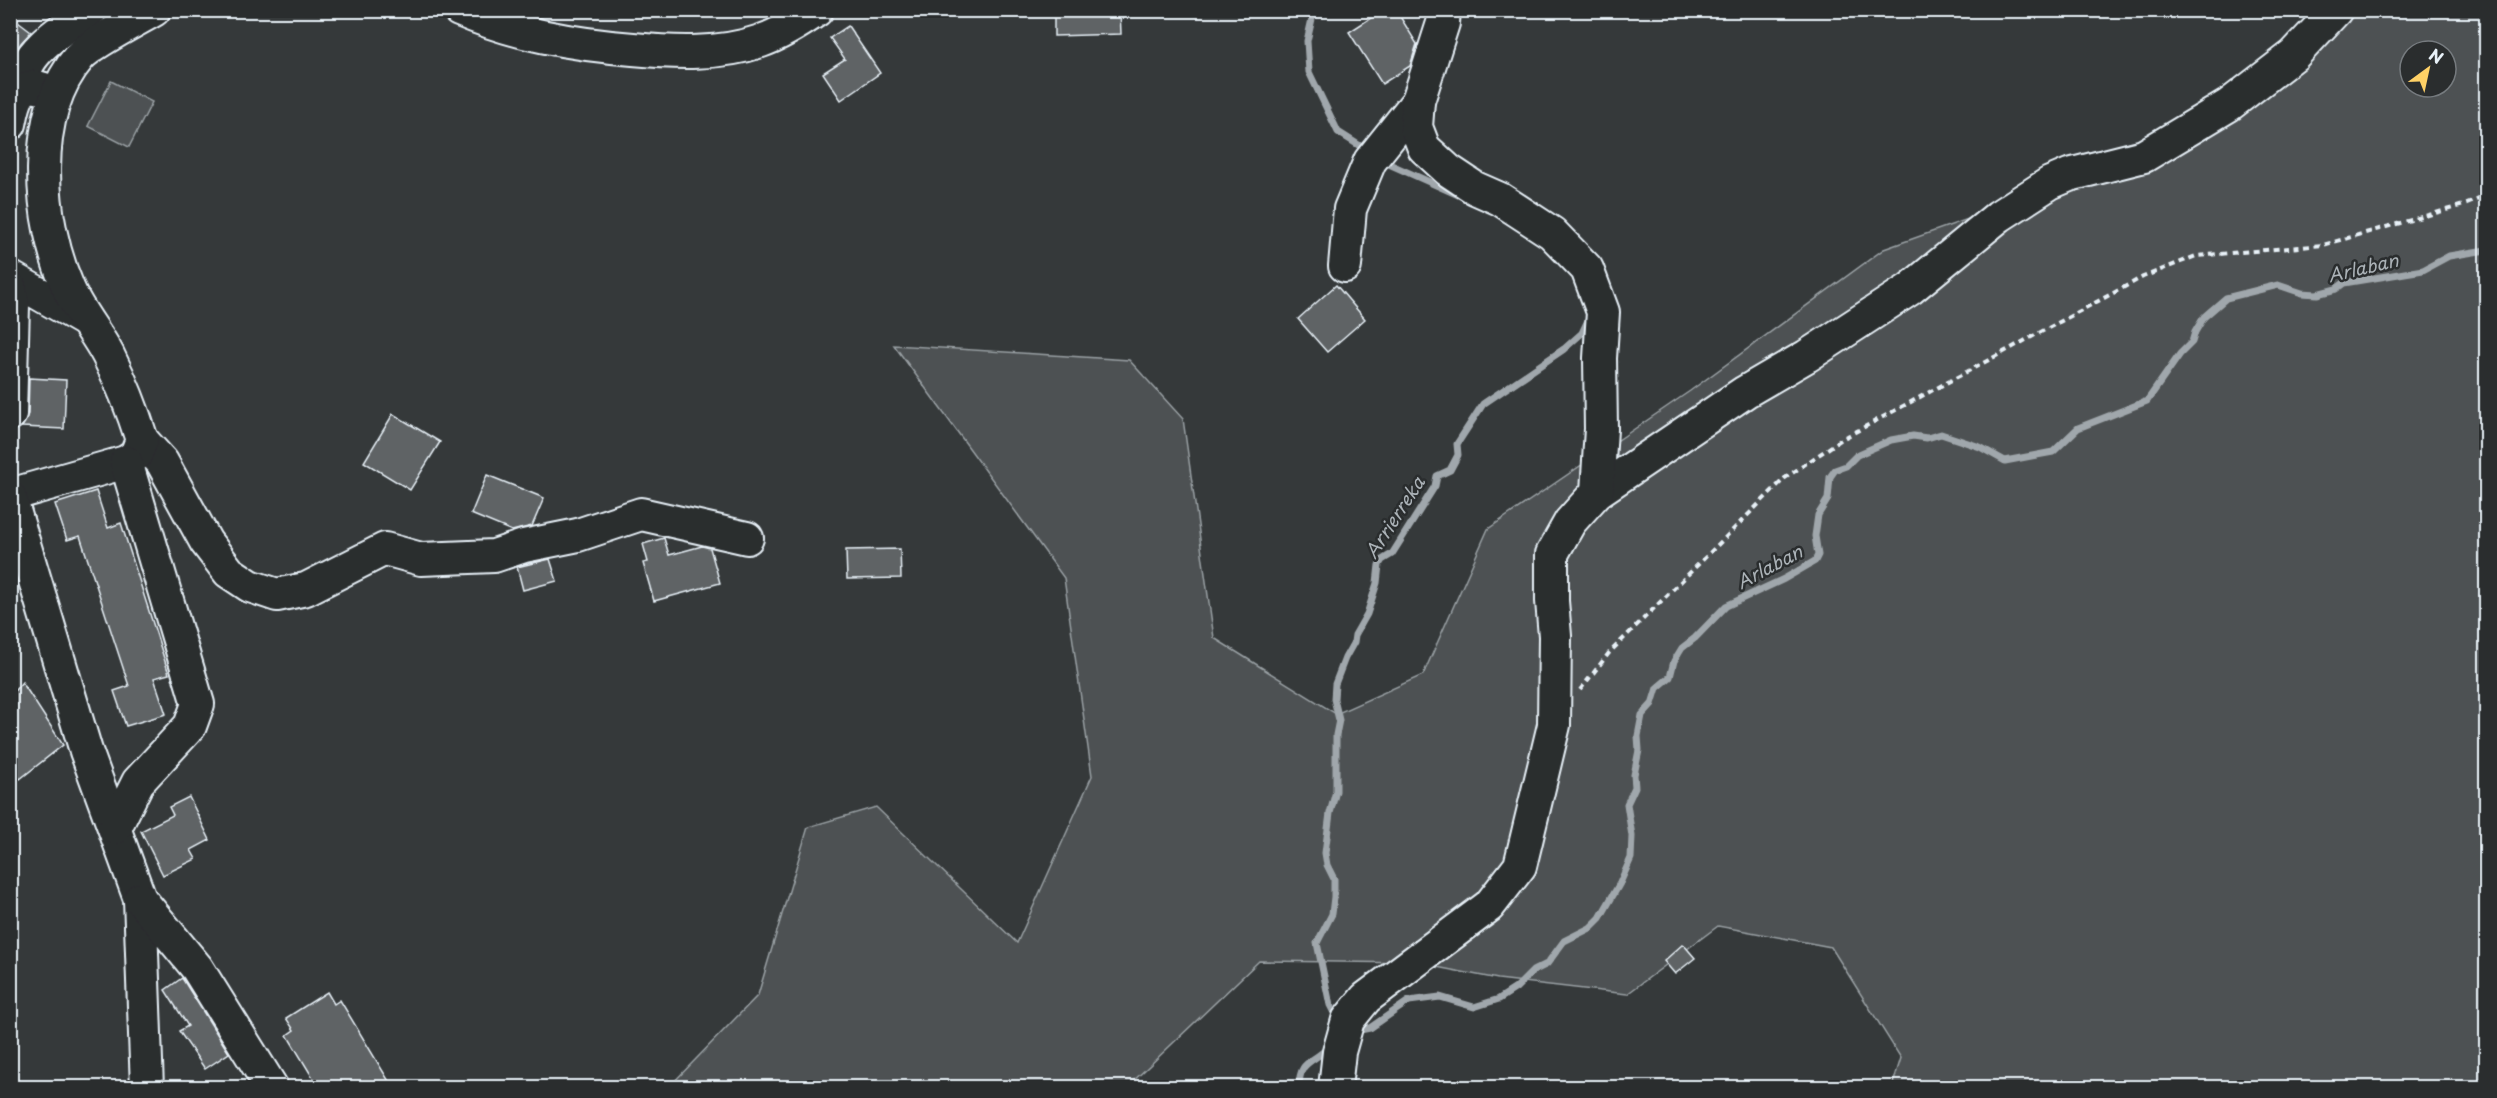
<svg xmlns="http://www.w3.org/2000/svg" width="2497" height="1098" font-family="'Playpen Sans',sans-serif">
<rect width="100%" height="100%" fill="#35393a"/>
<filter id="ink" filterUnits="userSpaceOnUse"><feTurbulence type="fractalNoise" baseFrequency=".0167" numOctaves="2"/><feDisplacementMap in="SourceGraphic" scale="12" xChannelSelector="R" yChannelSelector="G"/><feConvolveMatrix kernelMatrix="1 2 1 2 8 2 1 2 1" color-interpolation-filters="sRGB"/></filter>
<g filter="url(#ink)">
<g fill="#4d5152" stroke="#9aa1a5" stroke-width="1.5" fill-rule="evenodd">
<path d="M2346 11H2486V1087H1892L1901 1058 1831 947 1718 926 1627 994 1498 979 1416 963 1259 961 1127 1087 668 1088 758 995 808 827 876 807 1017 943 1092 776 1064 578 894 345 1129 360 1183 419 1214 638 1336 714 1423 675 1488 529 1690 391 1884 249 2212 132ZM2410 51H2446V87H2410Z"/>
<path d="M111 81 152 102 129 147 88 126Z"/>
</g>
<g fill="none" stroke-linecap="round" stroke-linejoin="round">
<g stroke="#a0a7ac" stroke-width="7">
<path d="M1314 10 1307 41 1309 72 1338 132 1368 151"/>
<path d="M1380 160 1463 197"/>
<path d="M1337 1019 1330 1005 1317 943 1332 914 1334 897V879L1327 865 1325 853 1330 813 1336 791V735L1339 720 1334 699 1335 684 1345 658 1354 642 1355 635 1367 614 1377 583 1379 565 1382 560 1392 554 1435 486 1437 476 1450 470 1458 455 1457 444 1483 404 1564 349 1582 333 1590 316"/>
<path d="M1355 1031 1370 1028 1409 1001 1440 997 1474 1007 1499 999 1516 988 1533 971 1547 964 1564 941 1590 928 1600 918 1620 883 1631 858 1632 836 1627 804 1635 787 1634 775 1639 750 1638 736 1642 715 1652 704 1657 688 1670 677 1674 661 1682 648 1695 638 1726 606 1784 579 1815 561 1818 555 1815 536 1818 515 1828 499 1830 477 1835 470 1846 466 1857 455 1891 440 1913 436 1927 438 1941 434 1980 447 2005 461 2053 452 2078 428 2147 401 2180 354 2192 342 2195 332 2204 317 2226 298 2278 285 2302 293 2317 294 2336 289 2344 283 2423 270 2449 256 2486 250"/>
<path d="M1299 1088C1299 1058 1314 1064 1329 1046"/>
</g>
</g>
<g fill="#5f6365" stroke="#e8f1f8" stroke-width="1.5">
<path d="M1054 10H1120L1121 34 1054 36Z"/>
<path d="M1383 10H1396L1417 44 1410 66 1382 84 1349 32Z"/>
<path d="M10 16 31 32 21 43 10 60Z"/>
<path d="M848 26 880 73 841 100 823 73 845 59 830 38Z"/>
<path d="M1336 285 1365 319 1327 352 1298 319Z"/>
<path d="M29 378 66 380 64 429 22 427 28 414Z"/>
<path d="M393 414 440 442 410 490 364 462Z"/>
<path d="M487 475 544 498 532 526 512 531 471 514Z"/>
<path d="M96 491 108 528 121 523 169 674 154 678 166 714 126 726 114 691 129 686 80 536 67 540 55 504Z"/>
<path d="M664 538 669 555 702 546 710 548 720 583 654 601 643 563 648 562 643 544Z"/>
<path d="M900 549 901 578 847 579 846 550Z"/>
<path d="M550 559 557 581 523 590 517 567Z"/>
<path d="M22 682 63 745 20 779 10 767V696Z"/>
<path d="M189 797 210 840 191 850 196 859 163 875 141 831 173 815 169 807Z"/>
<path d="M1683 944 1695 958 1675 974 1664 961Z"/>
<path d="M182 978 229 1053 205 1069 179 1031 188 1026 165 990Z"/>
<path d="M327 992 334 1004 340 1000 393 1088H319L287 1035 294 1030 286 1018Z"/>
</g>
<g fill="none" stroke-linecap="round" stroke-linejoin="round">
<g stroke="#e8f1f8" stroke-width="36">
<g id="minor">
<path d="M459 10C515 34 572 44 633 49 675 53 720 55 761 41 781 34 800 22 817 10"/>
<path d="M25 88C15 56 68 25 91 10"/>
<path d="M10 124C14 105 17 79 44 89"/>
<path d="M1345 266 1350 209 1370 161 1418 101"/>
<path d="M10 277 85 320"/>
<path d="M10 287 13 305 10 414"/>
<path d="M142 440 162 462 206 542 229 572 250 586 277 595 306 589 385 549 421 559 494 556 524 546 578 535 641 514 747 538"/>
<path d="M1597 492 1745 392 1807 356 1910 289 1999 216 2050 183 2069 175 2144 156 2229 105 2294 55 2336 10"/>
<path d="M10 495 126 462 136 455 142 440C133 411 121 381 108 355 96 332 78 312 68 288 39 221 29 115 80 56 92 43 137 20 154 10"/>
<path d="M10 497 86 751 140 899 147 1088"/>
<path d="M115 828 138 782 190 726 198 704 126 462"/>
<path d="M140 899 197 968 272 1088"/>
<path d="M1335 1088 1339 1052 1348 1020 1366 998 1489 906 1520 866 1554 725 1555 636 1552 601V554L1570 522 1597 492 1601 429 1600 358 1603 312 1587 269 1552 233 1500 199 1475 188 1448 170 1424 148 1416 127 1418 101 1443 23 1444 10"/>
</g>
</g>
<path stroke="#e8f1f8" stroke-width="4" stroke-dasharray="6 4.5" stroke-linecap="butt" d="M1580 690 1609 653 1785 478 1842 439 2143 277 2196 256 2323 245 2467 204 2486 196"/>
<use href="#minor" stroke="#2a2d2e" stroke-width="32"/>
</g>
</g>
<g text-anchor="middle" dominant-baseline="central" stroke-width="5" stroke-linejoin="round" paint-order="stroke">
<g font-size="18" font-style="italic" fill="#acb3b8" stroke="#2a2d2e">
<text transform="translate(2363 267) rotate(-13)">Arlaban</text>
<text transform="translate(1394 517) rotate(-57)">Arrierreka</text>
<text transform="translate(1769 566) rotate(-28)">Arlaban</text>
</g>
</g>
<rect width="2497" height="1098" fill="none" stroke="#2a2d2e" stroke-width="36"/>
<rect x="18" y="18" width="2461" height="1062" fill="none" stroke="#e8f1f8" stroke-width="2" filter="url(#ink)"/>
<g transform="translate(2428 69) rotate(33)"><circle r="28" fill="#2a2d2e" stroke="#767b7f" stroke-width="1.5"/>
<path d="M0-4.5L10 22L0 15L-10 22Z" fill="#ffd166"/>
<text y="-9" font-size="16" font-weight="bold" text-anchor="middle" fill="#e8f1f8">N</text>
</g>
</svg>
